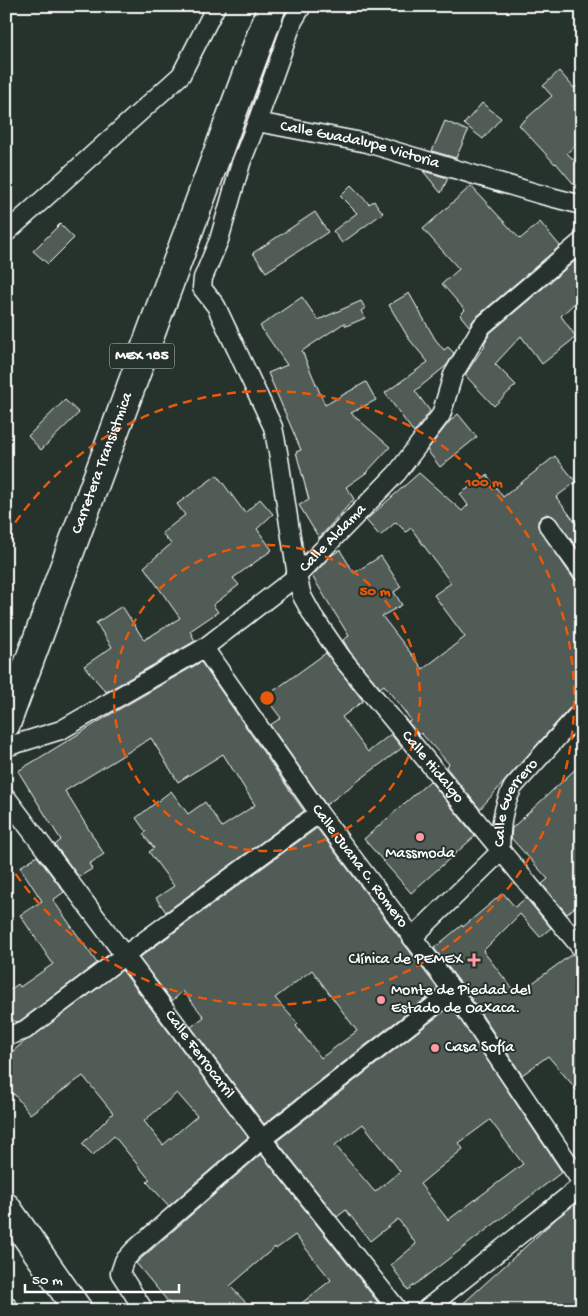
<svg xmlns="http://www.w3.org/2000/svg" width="588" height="1316" font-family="'Gochi Hand',sans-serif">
<rect width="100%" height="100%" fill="#26332d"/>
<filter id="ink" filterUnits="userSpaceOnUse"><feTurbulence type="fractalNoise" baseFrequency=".02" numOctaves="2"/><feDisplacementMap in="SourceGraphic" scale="10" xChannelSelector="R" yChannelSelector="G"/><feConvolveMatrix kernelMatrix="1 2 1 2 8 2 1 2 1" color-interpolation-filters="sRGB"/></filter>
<g filter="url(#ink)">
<g fill="#515c57" stroke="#fff" fill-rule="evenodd">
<path d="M559 71 574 88 582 82V140L567 153 582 169V194L556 163 555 164 519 125 552 96 543 86Z"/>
<path d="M482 103 501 118 483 139 464 124Z"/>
<path d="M445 121 468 131 456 158 432 151Z"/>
<path d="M423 171 448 178 441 193Z"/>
<path d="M351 185 369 204 374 201 383 213 342 243 333 231 357 213 340 196Z"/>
<path d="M471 186 520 239 540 222 560 246 475 318 469 326 460 315 465 310 442 284 459 269 423 229Z"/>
<path d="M315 212 328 232 266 272 253 253Z"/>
<path d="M60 224 74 238 48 264 33 251Z"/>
<path d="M582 255V296L561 316 576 337 542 364 521 336 495 364 516 385 494 406 465 375 485 345 484 344 490 333Z"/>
<path d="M409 293 435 339 444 350 448 347 454 353 447 365 415 391 430 411 414 433 385 393 428 362 409 339 389 305Z"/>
<path d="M302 297 318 320 361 301 365 308 361 311 365 318 346 326 344 323 302 351 325 405 366 382 376 400 351 413 390 447 366 473 346 487 354 499 319 538 299 505 309 500 296 452 301 450 268 373 287 365 260 326Z"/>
<path d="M65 400 79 413 41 450 28 436Z"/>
<path d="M458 414 477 437 440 467 427 450 450 421Z"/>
<path d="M555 456 576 482 556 497 582 531V554L553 516 547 514 541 517 538 521V527L573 578 582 582V694L480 809 446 767 449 764 421 733 419 735 408 722 411 720 384 685 380 688 350 652 343 640 349 636 312 576 332 555 340 550 354 573 381 556 401 587 394 592 402 605 382 616 423 669 465 637 434 595 451 583 411 528 406 532 396 522 380 536 366 520 419 473 462 511 468 505 460 494 487 475 503 497Z"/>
<path d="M217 475 245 513 260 499 273 514 257 529 272 550 233 578 239 585 213 605 218 612 190 631 195 641 106 692 84 666 112 647 96 623 122 606 144 640 180 618 144 567 171 544 162 533 185 515 177 504Z"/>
<path d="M326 653 363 701 342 717 368 752 391 734 402 748 326 805 270 725 281 718 265 697Z"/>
<path d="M201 662 304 811 166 912 156 898 174 886 149 852 154 848 143 834 146 832 136 818 171 791 188 814 205 802 222 827 255 805 223 754 178 782 151 738 65 791 104 854 89 864 92 869 79 877 55 845 61 840 18 771 116 711Z"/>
<path d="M582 763V901L567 914 542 884 548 879 511 838 512 828Z"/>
<path d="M430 781 475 836 411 893 364 839Z"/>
<path d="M317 828 438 989 264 1124 191 1027 204 1017 183 991 172 1001 139 958ZM312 970 357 1031 321 1058 296 1026 298 1024 275 998Z"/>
<path d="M37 856 64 892 53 900 97 963 20 1021 15 1022 6 1012V993L18 984 20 987 53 964 20 915 42 901 20 867Z"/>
<path d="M503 893 515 907 526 898 551 928 540 937 520 914 483 951 515 992 522 988 523 990 572 954 578 959H582V1096L548 1056 522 1075 462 985 434 948 462 925 463 927Z"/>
<path d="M122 970 248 1137 169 1206 147 1182 150 1180 114 1136 93 1155 82 1144 113 1113 83 1076 30 1114 14 1094 6 1096V1057L25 1041 31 1038ZM177 1093 197 1116 163 1145 144 1121Z"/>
<path d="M451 1006 562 1172 408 1290 391 1265 416 1244 398 1219 370 1241 346 1210 337 1217 277 1141ZM490 1120 523 1164 448 1220 420 1184 463 1149 459 1143ZM363 1124 400 1171 375 1192 335 1145Z"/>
<path d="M261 1154 384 1310H293L331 1280 295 1235 276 1249 275 1247 230 1286 253 1310H175L136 1263Z"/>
<path d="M582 1199V1310H456L558 1217Z"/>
</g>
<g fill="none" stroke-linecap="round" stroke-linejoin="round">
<g stroke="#fff" stroke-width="21">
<g id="minor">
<path id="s1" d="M302 6 293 21 257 122 367 143 539 194 582 205"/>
<path id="s2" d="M257 122 241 163 219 240 203 278 202 288 216 306 273 427 278 452 297 576 302 596 313 616 342 658 582 949"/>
<path d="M6 233 181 75 216 6"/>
<path d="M548 525 582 572"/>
<path id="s3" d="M204 648 319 813 453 991 582 1183"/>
<path id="s4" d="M6 747 61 730 204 648 297 576 397 473 441 415 453 375 482 326 582 241"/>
<path id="s5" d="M6 797 262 1139 398 1310"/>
<path id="s6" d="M412 938 500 852C501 827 501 810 513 787L582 710"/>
<path d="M6 1037 25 1030 125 955 319 813"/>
<path d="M6 1305 10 1310"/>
<path d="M144 1310 120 1273 124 1261 134 1250 262 1139 453 991"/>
<path d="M425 1310 582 1185"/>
</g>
</g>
<g stroke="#fff" stroke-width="31">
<g id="primary">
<path id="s7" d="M6 724 272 6"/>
<path d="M6 1207 78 1310"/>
</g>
</g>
<use href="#minor" stroke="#26332d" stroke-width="18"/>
<use href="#primary" stroke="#26332d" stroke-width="28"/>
</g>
</g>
<g fill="none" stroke="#e8590c" stroke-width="2.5" stroke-dasharray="9 6">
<circle cx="267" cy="698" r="153"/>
<path d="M7 535A307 307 0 1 1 7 861"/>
</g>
<g fill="#ff9aa2" stroke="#26332d" stroke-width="2">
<circle cx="420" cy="837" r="5"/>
<path d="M471.5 952.5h5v5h5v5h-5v5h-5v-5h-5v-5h5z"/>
<circle cx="381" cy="1000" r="5"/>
<circle cx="435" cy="1048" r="5"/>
</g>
<g text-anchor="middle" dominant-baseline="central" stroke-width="4" stroke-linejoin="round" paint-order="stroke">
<rect fill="#26332d" stroke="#bec2c0" stroke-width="1" x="109.5" y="343.5" width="65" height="25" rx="4"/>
<g font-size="15" font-weight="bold" fill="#fff">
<text x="142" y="356">MEX 185</text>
</g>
<g font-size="16" fill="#fff" stroke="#26332d">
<text stroke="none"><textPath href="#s1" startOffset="230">Calle Guadalupe Victoria</textPath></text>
<text stroke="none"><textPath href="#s7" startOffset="278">Carretera Transistmica</textPath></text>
<text stroke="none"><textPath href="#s4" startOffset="392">Calle Aldama</textPath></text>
<text stroke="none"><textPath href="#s2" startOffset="719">Calle Hidalgo</textPath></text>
<text stroke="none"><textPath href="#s6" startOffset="176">Calle Guerrero</textPath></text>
<text stroke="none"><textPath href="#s3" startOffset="268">Calle Juana C. Romero</textPath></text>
<text stroke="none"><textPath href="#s5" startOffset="322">Calle Ferrocarril</textPath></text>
</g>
<g font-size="16" fill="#fff" stroke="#26332d" text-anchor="start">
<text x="420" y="854" text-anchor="middle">Massmoda</text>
<text x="463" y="960" text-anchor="end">Clínica de PEMEX</text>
<text x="391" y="991">Monte de Piedad del<tspan x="391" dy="18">Estado de Oaxaca.</tspan></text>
<text x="445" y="1048">Casa Sofía</text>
</g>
</g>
<circle cx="267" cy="698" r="8" fill="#e8590c" stroke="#26332d" stroke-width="2.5"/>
<g font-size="15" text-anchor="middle" font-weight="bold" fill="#e8590c" stroke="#26332d" stroke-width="4" stroke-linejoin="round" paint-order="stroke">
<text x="484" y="486">100 m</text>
<text x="375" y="595">50 m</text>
</g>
<rect width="588" height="1316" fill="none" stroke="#26332d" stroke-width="25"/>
<rect x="12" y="12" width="563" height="1291" fill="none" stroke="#fff" stroke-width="2" filter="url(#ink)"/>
<path d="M25 1284v8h154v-8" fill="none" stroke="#ffffff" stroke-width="2.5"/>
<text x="32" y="1284" font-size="15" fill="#ffffff" stroke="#26332d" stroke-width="4" paint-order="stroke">50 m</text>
</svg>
